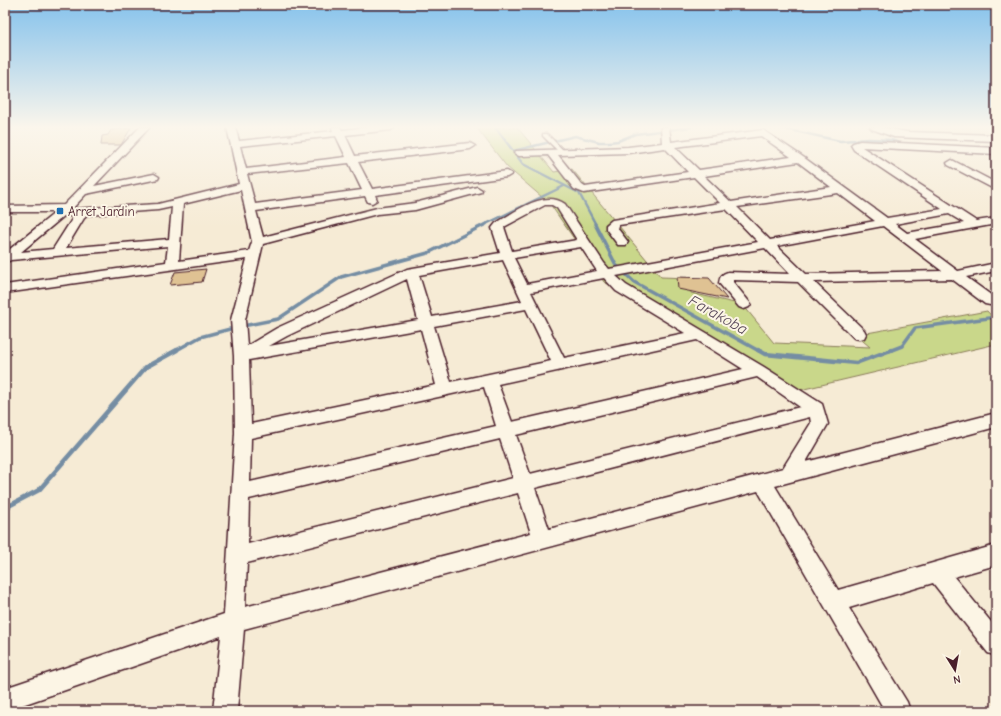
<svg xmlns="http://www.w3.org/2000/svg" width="1001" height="716" font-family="'Comic Neue',sans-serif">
<rect width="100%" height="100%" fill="#f6ebd5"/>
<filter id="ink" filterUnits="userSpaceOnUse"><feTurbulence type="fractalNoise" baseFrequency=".025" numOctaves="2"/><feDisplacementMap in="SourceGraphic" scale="8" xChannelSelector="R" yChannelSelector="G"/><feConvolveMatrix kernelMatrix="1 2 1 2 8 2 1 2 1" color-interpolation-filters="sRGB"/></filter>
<g filter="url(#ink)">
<path fill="#efdfc1" d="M902 127H983L996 137 914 134Z"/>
<path fill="#c9d78a" stroke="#8a7b5a" d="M476 127H517L554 172 572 169 661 277 690 278 691 293 743 305 774 343 870 347 856 335 987 311 996 321V344L783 394 651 307 604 282 550 204 507 167Z"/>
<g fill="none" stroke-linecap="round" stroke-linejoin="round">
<g stroke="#758da3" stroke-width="2.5">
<path d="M495 127 523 164 579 193 596 225"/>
<path d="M777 127 840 141 869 139 891 140 902 144"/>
<path d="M513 151 575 136 599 142H609L618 141 635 134 691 127"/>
<path d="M484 225 564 186"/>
</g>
<g stroke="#758da3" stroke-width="3.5">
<path d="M595 224 616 265 634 282 759 351"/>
<path d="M243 326 278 319 341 277 428 253 486 224"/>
<path d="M175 351 200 337 230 329"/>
<path d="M889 351 902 346 915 328 996 317"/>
</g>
<g stroke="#758da3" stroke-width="4.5">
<path d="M758 350 765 354 856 363 891 350"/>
<path d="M5 508 39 490 146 367 177 350"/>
</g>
</g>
<g fill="#dfc293" stroke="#4a1f2b">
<path d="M131 128 121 145H101L102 136 108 135 111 130Z"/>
<path d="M206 269 202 282 170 285 175 272Z"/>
<path d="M677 277 709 278 727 299 678 289Z"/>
</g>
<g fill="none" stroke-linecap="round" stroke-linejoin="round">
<g stroke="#4a1f2b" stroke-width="3">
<path id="lane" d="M543 134H547L564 151V153H560L543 136Z"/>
</g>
<g stroke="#4a1f2b" stroke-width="3">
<g id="street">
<path d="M140 127H150L94 186 154 174 159 177 158 179 86 194 72 209 158 204 239 184 227 127H235L239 141 333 131 332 127H340L342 130 368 127H395L391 130 345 135 355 156 470 143 475 146 470 149 358 162 372 189 507 171 512 174 507 177 375 195 377 200 372 203 368 202 365 196 256 211 263 237 377 208 415 203 477 187 482 190 481 192 415 210 377 214 263 244 245 320 247 346 277 328 407 269 500 253 492 228 496 223C515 212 544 189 565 204L604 263 609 269 758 242 726 209 619 225 618 229 628 242 626 245H618L606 229V225L612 220 720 203 694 177 584 193 574 189 548 155 519 156 514 153 516 151 628 147 662 143 661 127H669L671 142 763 130 803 157 887 218 942 209 854 150 851 145 853 143 860 141 996 148V154L862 147 976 221 996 218V224L915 239 958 271 996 263V271L966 277 995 298 996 300 995 304 990 305 985 304 952 279 814 282 864 330 866 334 864 338 859 339 854 338 798 282 733 280V282L751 304 749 307 744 309 739 307 719 283C720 276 722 274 728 272L790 274 765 248 616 276 626 285 764 367 822 404 828 424 806 462 996 413V427L775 486 838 590 996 545V565L954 577 996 628V656L988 653 933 583 849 608 907 702 910 711H885L758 491 244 629 237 711H213L221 636 5 711V688L224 614 235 433 234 356 231 320 247 259 5 293V285L166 262 168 246 11 260 5 263V253L56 212H5V206L64 205ZM336 136 346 157 246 169 240 146ZM761 136 791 157 699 170 675 147ZM665 148 688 172 585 187 582 185 558 155 628 153ZM798 162 831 187 731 202 704 176ZM349 163 362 190 255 204 247 174ZM241 190 252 242 249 251 179 261 183 204ZM838 193 875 221 770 240 737 207ZM545 205H552L557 208 577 240 512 251 504 227ZM172 207 169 239 66 248 86 215 158 210ZM949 214 964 223 907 233 895 224ZM64 216H74L53 249 21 252ZM883 226 942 271 806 274 777 246ZM581 247 597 271 527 284 514 258ZM503 260 522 301 432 317 419 275ZM604 278 616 291 685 333 564 358 531 292ZM407 279 418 320 269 346 287 336ZM526 309 551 361 451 382 434 326ZM421 329 436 385 251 424 249 360ZM697 340 743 369 512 422 498 384ZM757 377 800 407 530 474 516 435ZM484 387 496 426 250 482 251 438ZM810 417 811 423 783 468 549 529 535 488ZM500 439 513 478 248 544 249 499ZM518 493 531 533 245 607 247 563Z"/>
<path d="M870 127C884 126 896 131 909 132L996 135V141L894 137 872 129Z"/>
<path d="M952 160 996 183V190L948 165 947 163Z"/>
</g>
</g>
<use href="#lane" fill="#fcf5e5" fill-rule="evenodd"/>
<use href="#street" fill="#fcf5e5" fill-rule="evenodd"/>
</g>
</g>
<linearGradient id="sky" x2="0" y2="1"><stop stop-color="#85c2ec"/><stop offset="0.56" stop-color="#fbf6ec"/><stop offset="1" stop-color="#fbf6ec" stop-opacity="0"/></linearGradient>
<rect width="1001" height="227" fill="url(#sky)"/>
<rect fill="#1f6fb2" stroke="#fcf5e5" stroke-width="1.5" x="56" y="207" width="8" height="8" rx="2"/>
<g text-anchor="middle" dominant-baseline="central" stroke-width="4" stroke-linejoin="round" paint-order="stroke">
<g font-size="13" fill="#4a1f2b" stroke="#fcf5e5" text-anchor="start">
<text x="68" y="211">Arret Jardin</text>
</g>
<g font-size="16" font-style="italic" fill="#5c4d5d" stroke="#fcf5e5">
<text transform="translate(718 315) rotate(29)">Farakoba</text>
</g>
</g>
<rect width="1001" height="716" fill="none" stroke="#fcf5e5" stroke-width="20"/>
<rect x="10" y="10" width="981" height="696" fill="none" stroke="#4a1f2b" stroke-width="1.5" filter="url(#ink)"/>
<g transform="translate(955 670) rotate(169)" stroke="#fcf5e5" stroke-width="3" paint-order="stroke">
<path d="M0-3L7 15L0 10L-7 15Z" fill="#4a1f2b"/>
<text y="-6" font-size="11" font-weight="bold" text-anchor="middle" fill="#4a1f2b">N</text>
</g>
</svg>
